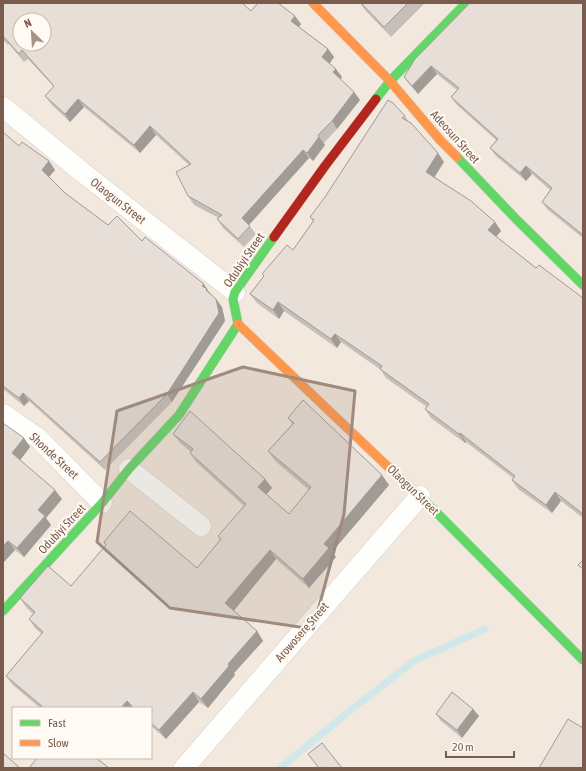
<svg xmlns="http://www.w3.org/2000/svg" width="586" height="771" font-family="'Asap Condensed',sans-serif">
<rect width="100%" height="100%" fill="#f9f5f0"/>
<path fill="#f2e8de" fill-rule="evenodd" d="M3 3H583V768H3ZM20 20H44V44H20ZM13 708H151V758H13Z"/>
<g fill="none" stroke-linecap="round" stroke-linejoin="round">
<path stroke="#d0e8ea" stroke-width="7" d="M280 768 352 709 414 661 485 629"/>
<g stroke="#d7d1cb" stroke-width="21">
<g id="street">
<path d="M3 107 82 172 235 292"/>
<path d="M3 414 38 438 102 503"/>
<path d="M129 469 201 526"/>
<path d="M184 768 420 496"/>
</g>
</g>
<g stroke="#d9d2cb" stroke-width="10">
<g id="fast">
<path d="M376 99 390 81 466 3"/>
<path d="M457 157 516 219 583 285"/>
<path d="M406 484 440 516 583 660"/>
<path d="M3 611 102 503 129 469 179 415 238 324 233 299 235 292 274 237"/>
</g>
</g>
<g stroke="#d9d2cb" stroke-width="10">
<g id="slow">
<path d="M313 3 390 81 440 140 457 157"/>
<path d="M238 324 406 484"/>
</g>
</g>
<g stroke="#d9d2cb" stroke-width="10">
<path id="jam" d="M274 237 325 166 376 99"/>
</g>
<use href="#street" stroke="#fefefd" stroke-width="20"/>
<use href="#fast" stroke="#63d668" stroke-width="9"/>
<use href="#slow" stroke="#ff974d" stroke-width="9"/>
<use href="#jam" stroke="#b3261e" stroke-width="9"/>
</g>
<g fill="#c6bfb9">
<path d="M3 3 11 4 251 11 301 24 299 27 328 49 334 57 329 63 342 77 340 79 354 92 360 100 337 129 324 143 325 145 313 161 309 158 249 225 256 234 244 247 223 228 217 219 219 218 194 205 188 196 189 165 156 135 140 153 84 107 70 122 51 104 45 96 54 87 28 59 24 62 9 44 8 45 3 40Z"/>
<path d="M360 3H425L391 37 365 10Z"/>
<path d="M583 3V238L548 210 542 202 550 190 532 174 526 181 496 156 490 148 496 140 457 105 451 97 457 90 437 74 418 94 410 85 404 77Z"/>
<path d="M405 116 409 122 444 162 435 177 495 222 501 231 496 236 536 268 583 298V518L561 501 552 513 518 489 512 480 513 478 466 442 465 443 431 418 425 409 427 407 386 378 381 370 341 342 337 348 284 311 279 319 257 303 250 294 264 276 262 274 293 250 313 221 310 217Z"/>
<path d="M3 132 19 146 49 161 55 170 49 177 65 193 108 225 142 241 209 292 222 307 225 321 172 402 105 470 29 401 24 406 3 389Z"/>
<path d="M288 418 389 485 332 552 336 557 309 588 276 559 233 611 257 631 263 641 234 673 235 675 208 708 199 702 166 739 151 726V708H40L13 685 6 676 42 634 35 628 29 619 33 614 26 607 20 598 71 586 106 546 104 542 197 568 220 540 218 536 244 506 196 462 190 453 191 452 180 443 173 434 265 479 272 488 266 494 289 514 309 490 275 461 268 451 292 424Z"/>
<path d="M24 438 30 447 20 460 62 499 46 518 51 525 24 557 15 550 3 563Z"/>
<path d="M473 709 479 716 462 738 441 721 436 714Z"/>
</g>
<g fill="#a19b96">
<path d="M295 16 301 24 297 29 291 21Z"/>
<path d="M328 49 334 57 328 66 322 57Z"/>
<path d="M431 66 437 74 418 94 412 86Z"/>
<path d="M336 69 342 77 339 81 333 72Z"/>
<path d="M354 92 360 100 337 129 332 121Z"/>
<path d="M78 99 84 107 70 122 65 114Z"/>
<path d="M150 126 156 135 140 153 134 145Z"/>
<path d="M319 137 325 145 313 161 307 153Z"/>
<path d="M303 150 309 158 248 226 242 218Z"/>
<path d="M438 153 444 162 432 180 426 172Z"/>
<path d="M49 161 55 170 48 178 42 170Z"/>
<path d="M526 166 532 174 526 181 520 173Z"/>
<path d="M495 222 501 231 494 239 488 230Z"/>
<path d="M204 284 212 297 211 299 202 286Z"/>
<path d="M216 299 222 307 225 321 172 402 167 394Z"/>
<path d="M278 302 284 311 279 319 273 310Z"/>
<path d="M335 334 341 342 337 348 331 339Z"/>
<path d="M23 393 29 401 24 406 19 398Z"/>
<path d="M460 433 466 442 465 443 459 434Z"/>
<path d="M24 438 30 447 18 463 12 453Z"/>
<path d="M382 475 389 485 332 552 336 557 309 588 303 579 324 544Z"/>
<path d="M265 479 272 488 264 497 258 487Z"/>
<path d="M55 490 62 499 46 518 51 525 24 557 17 548 38 510Z"/>
<path d="M555 492 561 501 552 513 546 505Z"/>
<path d="M8 541 15 550 3 563V546Z"/>
<path d="M270 550 276 559 232 613 225 603Z"/>
<path d="M257 631 263 641 234 673 235 675 208 708 201 699 228 664Z"/>
<path d="M193 692 199 702 166 739 159 730Z"/>
<path d="M127 701 132 708H121Z"/>
<path d="M473 709 479 716 462 738 457 730Z"/>
</g>
<g fill="#e6ded7" stroke="#a19b96" fill-rule="evenodd">
<path d="M3 3H10L11 4 12 3H242L251 11 258 3H278L295 16 291 21 328 49 322 57 336 69 333 72 354 92 332 121 318 135 319 137 307 153 303 150 242 218 250 226 238 239 217 219 222 215 188 196 176 172 191 164 150 126 134 145 78 99 65 114 45 96 54 86 22 50 19 54 3 36ZM20 20H44V44H20Z"/>
<path d="M361 3H408L384 27Z"/>
<path d="M470 3H583V235L542 202 552 188 526 166 520 173 490 148 498 139 451 97 459 88 431 66 412 86 404 77 415 59Z"/>
<path d="M388 100 391 102H392L405 116 402 118 411 123 438 153 426 172 471 201 495 222 488 230 536 268 539 265 583 298V514L555 492 546 505 512 480 515 476 460 433 459 434 425 409 429 404 380 369 382 366 335 334 331 339 278 302 273 310 250 294 264 276 262 274 287 245 293 250 314 220 310 217 325 197Z"/>
<path d="M3 132 19 146 22 142 49 161 42 170 65 193 108 225 117 216 142 241 145 237 204 284 202 286 207 289 206 290 216 299 219 313 167 394 100 462 23 393 19 398 3 386Z"/>
<path d="M303 400 382 475 324 544 329 548 303 579 270 550 225 603 257 631 228 664 229 666 201 699 193 692 159 730 151 723V708H134L127 701 121 708H44L6 676 43 632 29 619 35 612 20 598 48 566 71 586 106 545 104 542 130 511 197 568 221 539 218 536 246 504 190 453 193 449 173 434 190 411 265 479 258 487 289 514 311 487 268 451 294 423 288 418Z"/>
<path d="M3 423 24 438 12 453 55 490 38 510 45 516 17 548 8 541 3 546Z"/>
<path d="M583 560V569L578 565Z"/>
<path d="M452 692 473 709 457 730 436 714Z"/>
<path d="M568 719 583 728V768H539Z"/>
<path d="M322 743 342 768H319L308 754Z"/>
<path d="M3 753 20 768H3Z"/>
<path d="M37 758H96L109 768H29Z"/>
</g>
<path fill="#9f8a7d" fill-opacity="0.2" stroke="#9f8a7d" stroke-width="3" stroke-linejoin="round" d="M243 367 355 391 344 514 313 629 170 608 97 542 117 411Z"/>
<g text-anchor="middle" dominant-baseline="central" stroke-width="4" stroke-linejoin="round" paint-order="stroke">
<g font-size="12" fill="#7a5c4d" stroke="#fffaf3">
<text transform="translate(455 137) rotate(48)">Adeosun Street</text>
<text transform="translate(118 201) rotate(38)">Olaogun Street</text>
<text transform="translate(244 260) rotate(-56)">Odubiyi Street</text>
<text transform="translate(54 456) rotate(43)">Shonde Street</text>
<text transform="translate(413 490) rotate(44)">Olaogun Street</text>
<text transform="translate(62 529) rotate(-47)">Odubiyi Street</text>
<text transform="translate(302 632) rotate(-49)">Arowosere Street</text>
</g>
</g>
<rect width="586" height="771" fill="none" stroke="#7a5c4d" stroke-width="8"/>
<rect x="12" y="707" width="140" height="52" fill="#fffaf3" stroke="#cabbb1"/>
<rect x="20" y="720" width="20" height="6" fill="#63d668" stroke="#cabbb1"/>
<text x="48" y="727" font-size="12" fill="#7a5c4d">Fast</text>
<rect x="20" y="740" width="20" height="6" fill="#ff974d" stroke="#cabbb1"/>
<text x="48" y="747" font-size="12" fill="#7a5c4d">Slow</text>
<g transform="translate(32 32) rotate(335)"><circle r="19" fill="#fffaf3" stroke="#cabbb1"/>
<path d="M0-3L7 15L0 10L-7 15Z" fill="#a69286"/>
<text y="-6" font-size="11" font-weight="bold" text-anchor="middle" fill="#7a5c4d">N</text>
</g>
<path d="M446 751v6h68v-6" fill="none" stroke="#7a5c4d" stroke-width="2"/>
<text x="452" y="751" font-size="12" fill="#7a5c4d" stroke="#fffaf3" stroke-width="3" paint-order="stroke">20 m</text>
</svg>
